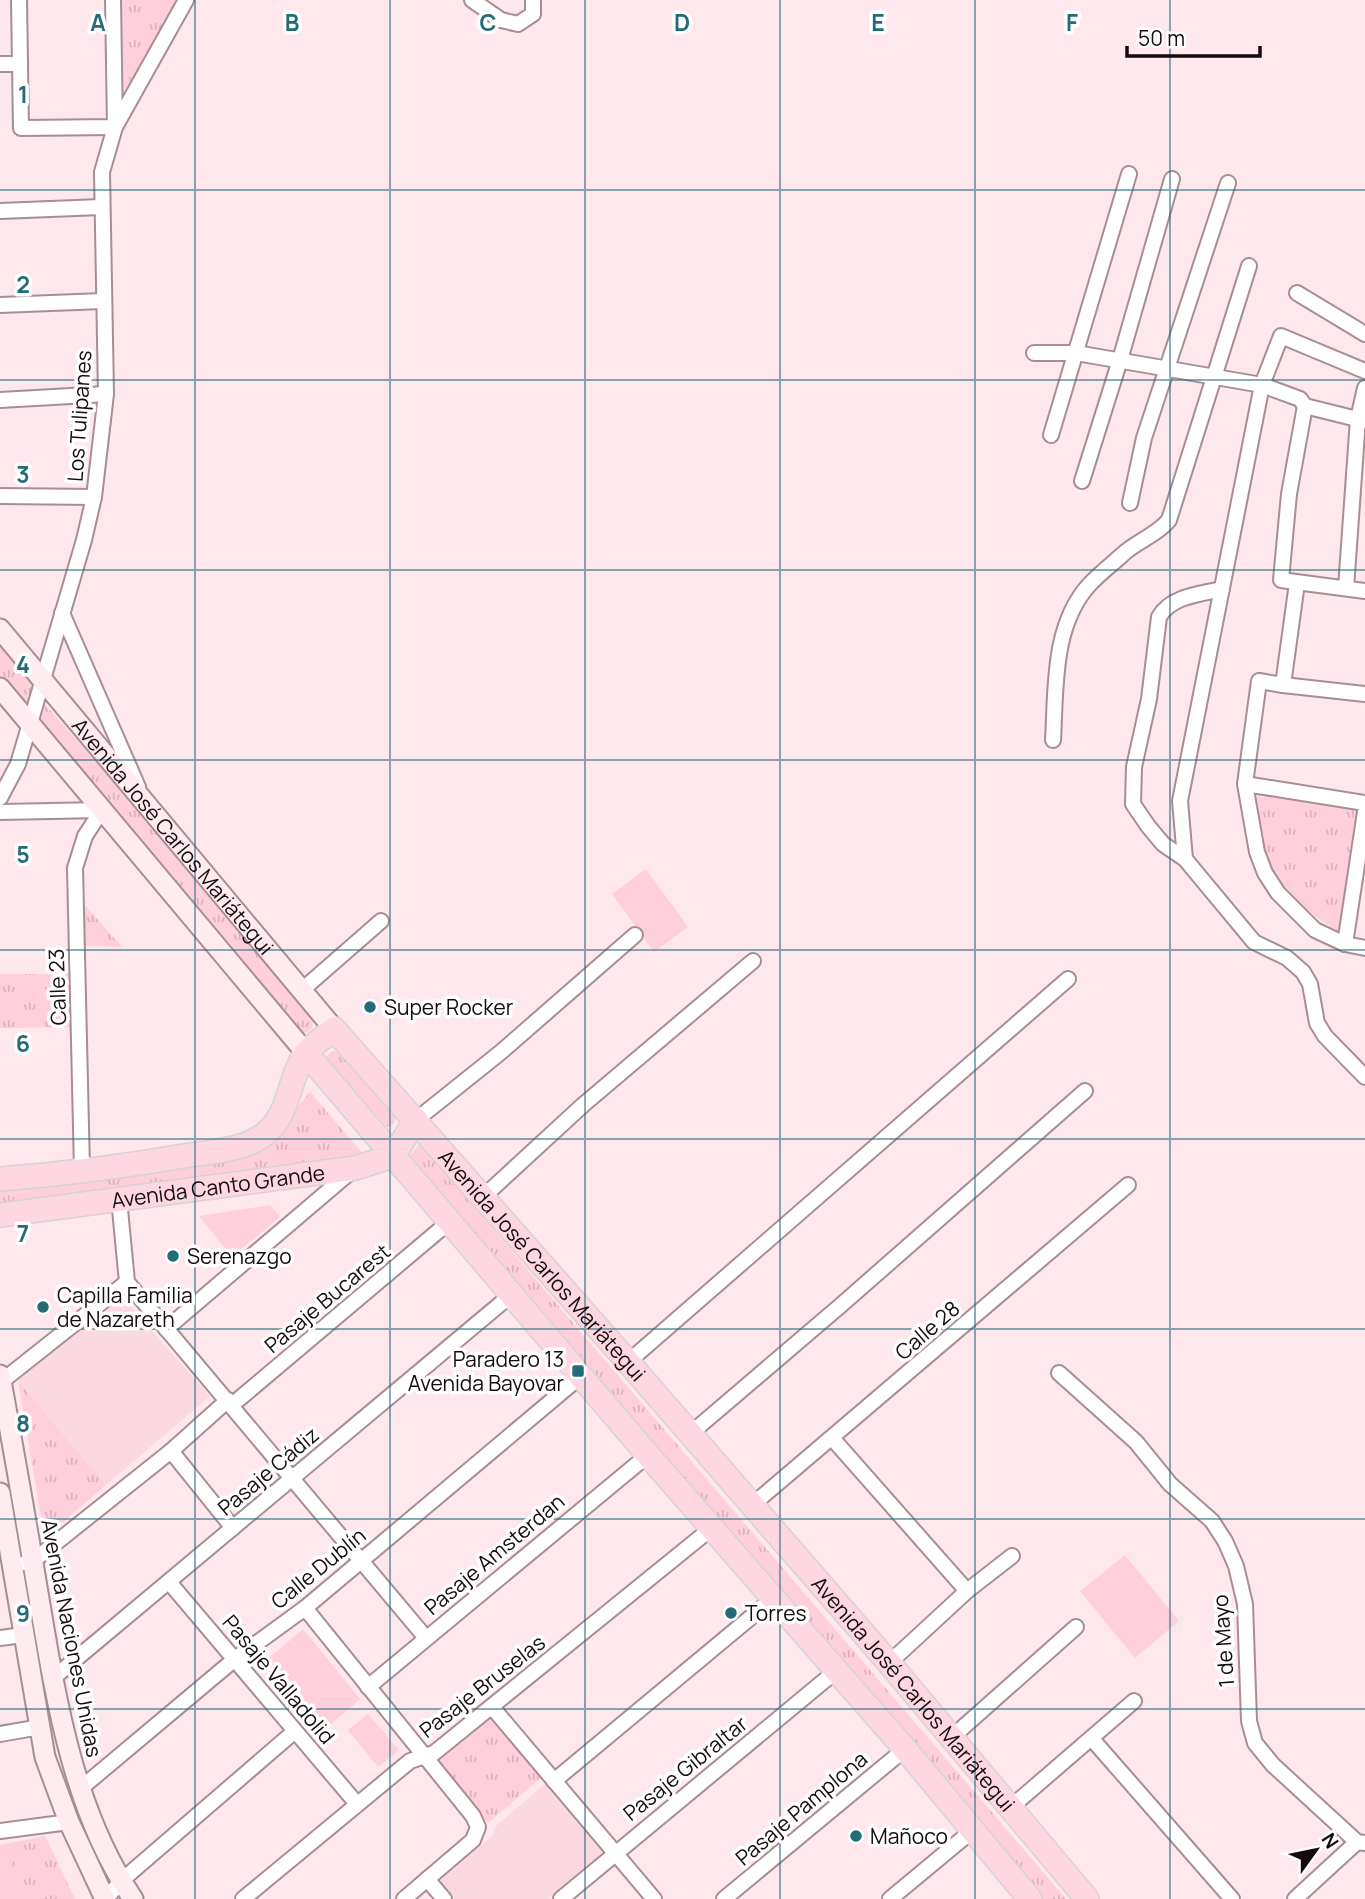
<svg xmlns="http://www.w3.org/2000/svg" width="1365" height="1899" font-family="Manrope,sans-serif">
<defs>
<pattern id="grass-tufts" width="24" height="20" patternUnits="userSpaceOnUse" patternTransform="scale(1.75)"><rect width="24" height="20" fill="#ffd0dc"/><path d="M3 7l-1-3M5 7V3M7 7l1-3M15 17l-1-3M17 17v-4M19 17l1-3" fill="none" stroke="#dab1bc"/></pattern>
</defs>
<rect width="100%" height="100%" fill="#fee7ed"/>
<g fill="#fcd8e1">
<path d="M118 1293 210 1396 106 1485 18 1381Z"/>
<path d="M547 1782 604 1851 548 1899H455L440 1881 492 1836 495 1827Z"/>
</g>
<g fill="url(#grass-tufts)">
<path d="M121 0H178L122 105Z"/>
<path d="M0 647 33 686 26 704 20 703 0 679Z"/>
<path d="M43 702 143 815 308 1010 313 1020 312 1029 306 1033 299 1030 37 725Z"/>
<path d="M1250 796 1362 804 1344 935C1321 920 1297 905 1279 884 1260 862 1256 824 1250 796Z"/>
<path d="M84 904 122 947 85 946Z"/>
<path d="M0 974H75L77 1027 0 1028Z"/>
<path d="M332 1051H340L397 1116 393 1125 387 1127 329 1064 326 1057Z"/>
<path d="M310 1092 365 1156 0 1206V1190L261 1150Z"/>
<path d="M420 1144 1066 1899H1042L403 1163Z"/>
<path d="M18 1381 106 1485 63 1522 54 1523 41 1517Z"/>
<path d="M490 1710 543 1776 488 1823 433 1756Z"/>
<path d="M45 1836 75 1899H0V1845Z"/>
</g>
<g fill="#ffd0dc">
<path d="M646 869 688 927 654 952 612 894Z"/>
<path d="M270 1205 280 1217 232 1257 199 1216Z"/>
<path d="M1125 1555 1179 1621 1135 1658 1080 1591Z"/>
<path d="M303 1629 360 1699 321 1733 263 1663Z"/>
<path d="M368 1714 399 1750 378 1767 348 1730Z"/>
<path d="M11 1858 19 1899H0V1861Z"/>
</g>
<g fill="none" stroke-linecap="round" stroke-linejoin="round">
<g stroke="#a78e94" stroke-width="18">
<g id="street">
<path d="M19 0 21 128 115 127 113 0"/>
<path d="M472 0 501 20 518 24 533 14V0"/>
<path d="M0 64H20"/>
<path d="M0 211 101 207"/>
<path d="M1297 293 1365 334"/>
<path d="M0 305 103 301"/>
<path d="M1034 353H1076L1262 385 1300 399 1305 406 1365 421"/>
<path d="M0 400 106 394"/>
<path d="M1305 406 1289 494 1281 580 1365 591"/>
<path d="M1051 435 1129 174"/>
<path d="M1082 481 1120 360 1172 179"/>
<path d="M0 496 94 497"/>
<path d="M1130 503 1144 438 1228 183"/>
<path d="M1297 583 1283 685 1259 681 1245 784 1257 852 1265 873 1278 893 1315 930 1345 944 1365 948"/>
<path d="M1346 588 1358 419 1365 388"/>
<path d="M1222 589C1200 594 1171 596 1159 617L1149 699 1134 767 1133 804 1148 826 1163 844 1185 859 1254 942 1287 958 1303 972 1310 984 1317 1023 1325 1036 1365 1077"/>
<path d="M62 613 138 787"/>
<path d="M1283 685 1365 694"/>
<path d="M1053 740C1056 689 1052 626 1089 585 1099 574 1111 565 1122 555 1136 541 1156 536 1169 520L1249 266"/>
<path d="M1245 784 1365 803"/>
<path d="M0 798 18 764 84 540 94 497 106 394 102 172 115 127 186 0"/>
<path d="M0 812 102 810"/>
<path d="M1185 859 1180 801 1262 385 1281 336 1365 371"/>
<path d="M1345 944 1365 812"/>
<path d="M302 990 381 921"/>
<path d="M416 1120 501 1052 635 935"/>
<path d="M82 1170 75 868 85 836 102 810"/>
<path d="M483 1197 583 1105 753 961"/>
<path d="M119 1199 127 1282"/>
<path d="M127 1282 426 1638"/>
<path d="M166 1329 354 1169"/>
<path d="M628 1362 1068 979"/>
<path d="M1059 1373 1136 1442 1170 1484 1212 1521 1225 1541 1236 1566 1245 1604 1249 1721 1255 1743 1273 1765 1357 1842 1365 1843"/>
<path d="M1 1382 127 1282"/>
<path d="M232 1405 449 1222"/>
<path d="M690 1434 840 1306 1085 1091"/>
<path d="M832 1438 967 1591"/>
<path d="M171 1451 233 1528"/>
<path d="M751 1506 1128 1185"/>
<path d="M25 1563 33 1561 171 1451 228 1400"/>
<path d="M169 1582 357 1804"/>
<path d="M305 1608 473 1816 478 1827 473 1840 404 1899"/>
<path d="M0 1638 23 1635"/>
<path d="M889 1663 967 1591 1012 1556"/>
<path d="M52 1679 511 1295"/>
<path d="M368 1687 648 1455"/>
<path d="M492 1707 654 1899"/>
<path d="M0 1734 40 1727"/>
<path d="M951 1738 1076 1627"/>
<path d="M1092 1739 1232 1899"/>
<path d="M554 1781 774 1598"/>
<path d="M80 1789 235 1659 305 1608 581 1376"/>
<path d="M1010 1808 1134 1701"/>
<path d="M0 1831 69 1822"/>
<path d="M427 1879 444 1899"/>
<path d="M106 1899 121 1881 295 1731"/>
<path d="M243 1899 410 1761 434 1753 713 1527"/>
<path d="M561 1899 836 1671"/>
<path d="M724 1899 905 1749"/>
<path d="M890 1899 973 1830"/>
<path d="M1295 1899 1357 1842"/>
</g>
</g>
<g stroke="#a78e94" stroke-width="23">
<g id="secondary">
<path id="s1" d="M0 629 334 1029"/>
<path d="M0 688 306 1053"/>
<path d="M0 1375C12 1442 24 1508 35 1575 54 1686 69 1804 133 1899"/>
<path d="M0 1493 45 1757 69 1822 105 1899"/>
</g>
</g>
<g stroke="#d5d3d3" stroke-width="26">
<g id="primary">
<path d="M306 1053 648 1455 905 1749 1030 1899"/>
<path id="s2" d="M0 1179C63 1174 127 1166 190 1155 215 1151 246 1150 266 1133 291 1112 288 1078 306 1053 313 1044 325 1037 334 1029L628 1362 889 1663 1087 1899"/>
<path id="s3" d="M0 1215 355 1168 393 1156 416 1120"/>
</g>
</g>
<use href="#street" stroke="#fff" stroke-width="14"/>
<use href="#secondary" stroke="#ffebf0" stroke-width="19"/>
<use href="#primary" stroke="#fed7e2" stroke-width="23"/>
</g>
<path fill="none" stroke="#226b77" stroke-width="2" stroke-opacity="0.55" d="M195 0V1899M390 0V1899M585 0V1899M780 0V1899M975 0V1899M1170 0V1899M0 190H1365M0 380H1365M0 570H1365M0 760H1365M0 950H1365M0 1139H1365M0 1329H1365M0 1519H1365M0 1709H1365"/>
<g fill="#226b77" stroke="#fff" stroke-width="2.5">
<circle cx="370" cy="1007" r="7"/>
<circle cx="173" cy="1256" r="7"/>
<circle cx="43" cy="1307" r="7"/>
<rect x="571" y="1364" width="14" height="14" rx="3.5"/>
<circle cx="731" cy="1613" r="7"/>
<circle cx="856" cy="1836" r="7"/>
</g>
<g text-anchor="middle" dominant-baseline="central" stroke-width="7" stroke-linejoin="round" paint-order="stroke">
<g font-size="21" fill="#130b0d" stroke="#fff">
<text transform="translate(79 416) rotate(-86)">Los Tulipanes</text>
<text stroke="none"><textPath href="#s1" startOffset="270">Avenida José Carlos Mariátegui</textPath></text>
<text transform="translate(57 987) rotate(-92)">Calle 23</text>
<text stroke="none"><textPath href="#s3" startOffset="220">Avenida Canto Grande</textPath></text>
<text stroke="none"><textPath href="#s2" startOffset="714">Avenida José Carlos Mariátegui</textPath></text>
<text transform="translate(327 1298) rotate(-40)">Pasaje Bucarest</text>
<text transform="translate(927 1330) rotate(-41)">Calle 28</text>
<text transform="translate(268 1471) rotate(-40)">Pasaje Cádiz</text>
<text transform="translate(494 1554) rotate(-40)">Pasaje Amsterdan</text>
<text transform="translate(318 1568) rotate(-39)">Calle Dublín</text>
<text transform="translate(72 1638) rotate(79)">Avenida Naciones Unidas</text>
<text transform="translate(1223 1641) rotate(-94)">1 de Mayo</text>
<text transform="translate(279 1679) rotate(50)">Pasaje Valladolid</text>
<text transform="translate(482 1686) rotate(-38)">Pasaje Bruselas</text>
<text stroke="none"><textPath href="#s2" startOffset="1281">Avenida José Carlos Mariátegui</textPath></text>
<text transform="translate(685 1768) rotate(-39)">Pasaje Gibraltar</text>
<text transform="translate(801 1808) rotate(-40)">Pasaje Pamplona</text>
</g>
<g font-size="21" fill="#130b0d" stroke="#fff" text-anchor="start">
<text x="384" y="1007">Super Rocker</text>
<text x="187" y="1256">Serenazgo</text>
<text x="57" y="1295">Capilla Familia<tspan x="57" dy="24">de Nazareth</tspan></text>
<text x="564" y="1359" text-anchor="end">Paradero 13<tspan x="564" dy="24">Avenida Bayovar</tspan></text>
<text x="745" y="1613">Torres</text>
<text x="870" y="1836">Mañoco</text>
</g>
</g>
<g font-size="23" text-anchor="middle" font-weight="bold" fill="#226b77" stroke="#fff" stroke-width="7" stroke-linejoin="round" paint-order="stroke">
<text x="98" y="31">A</text>
<text x="292" y="31">B</text>
<text x="488" y="31">C</text>
<text x="682" y="31">D</text>
<text x="878" y="31">E</text>
<text x="1072" y="31">F</text>
<text x="23" y="103">1</text>
<text x="23" y="293">2</text>
<text x="23" y="483">3</text>
<text x="23" y="673">4</text>
<text x="23" y="863">5</text>
<text x="23" y="1052">6</text>
<text x="23" y="1242">7</text>
<text x="23" y="1432">8</text>
<text x="23" y="1622">9</text>
</g>
<g transform="translate(1316 1850) rotate(57)" stroke="#ffffff" stroke-width="5" paint-order="stroke">
<path d="M0-5L12 26L0 18L-12 26Z" fill="#130b0d"/>
<text y="-10" font-size="19" font-weight="bold" text-anchor="middle" fill="#130b0d">N</text>
</g>
<path d="M1127 46v10h133v-10" fill="none" stroke="#130b0d" stroke-width="3.5"/>
<text x="1138" y="46" font-size="21" fill="#130b0d" stroke="#ffffff" stroke-width="5" paint-order="stroke">50 m</text>
</svg>
